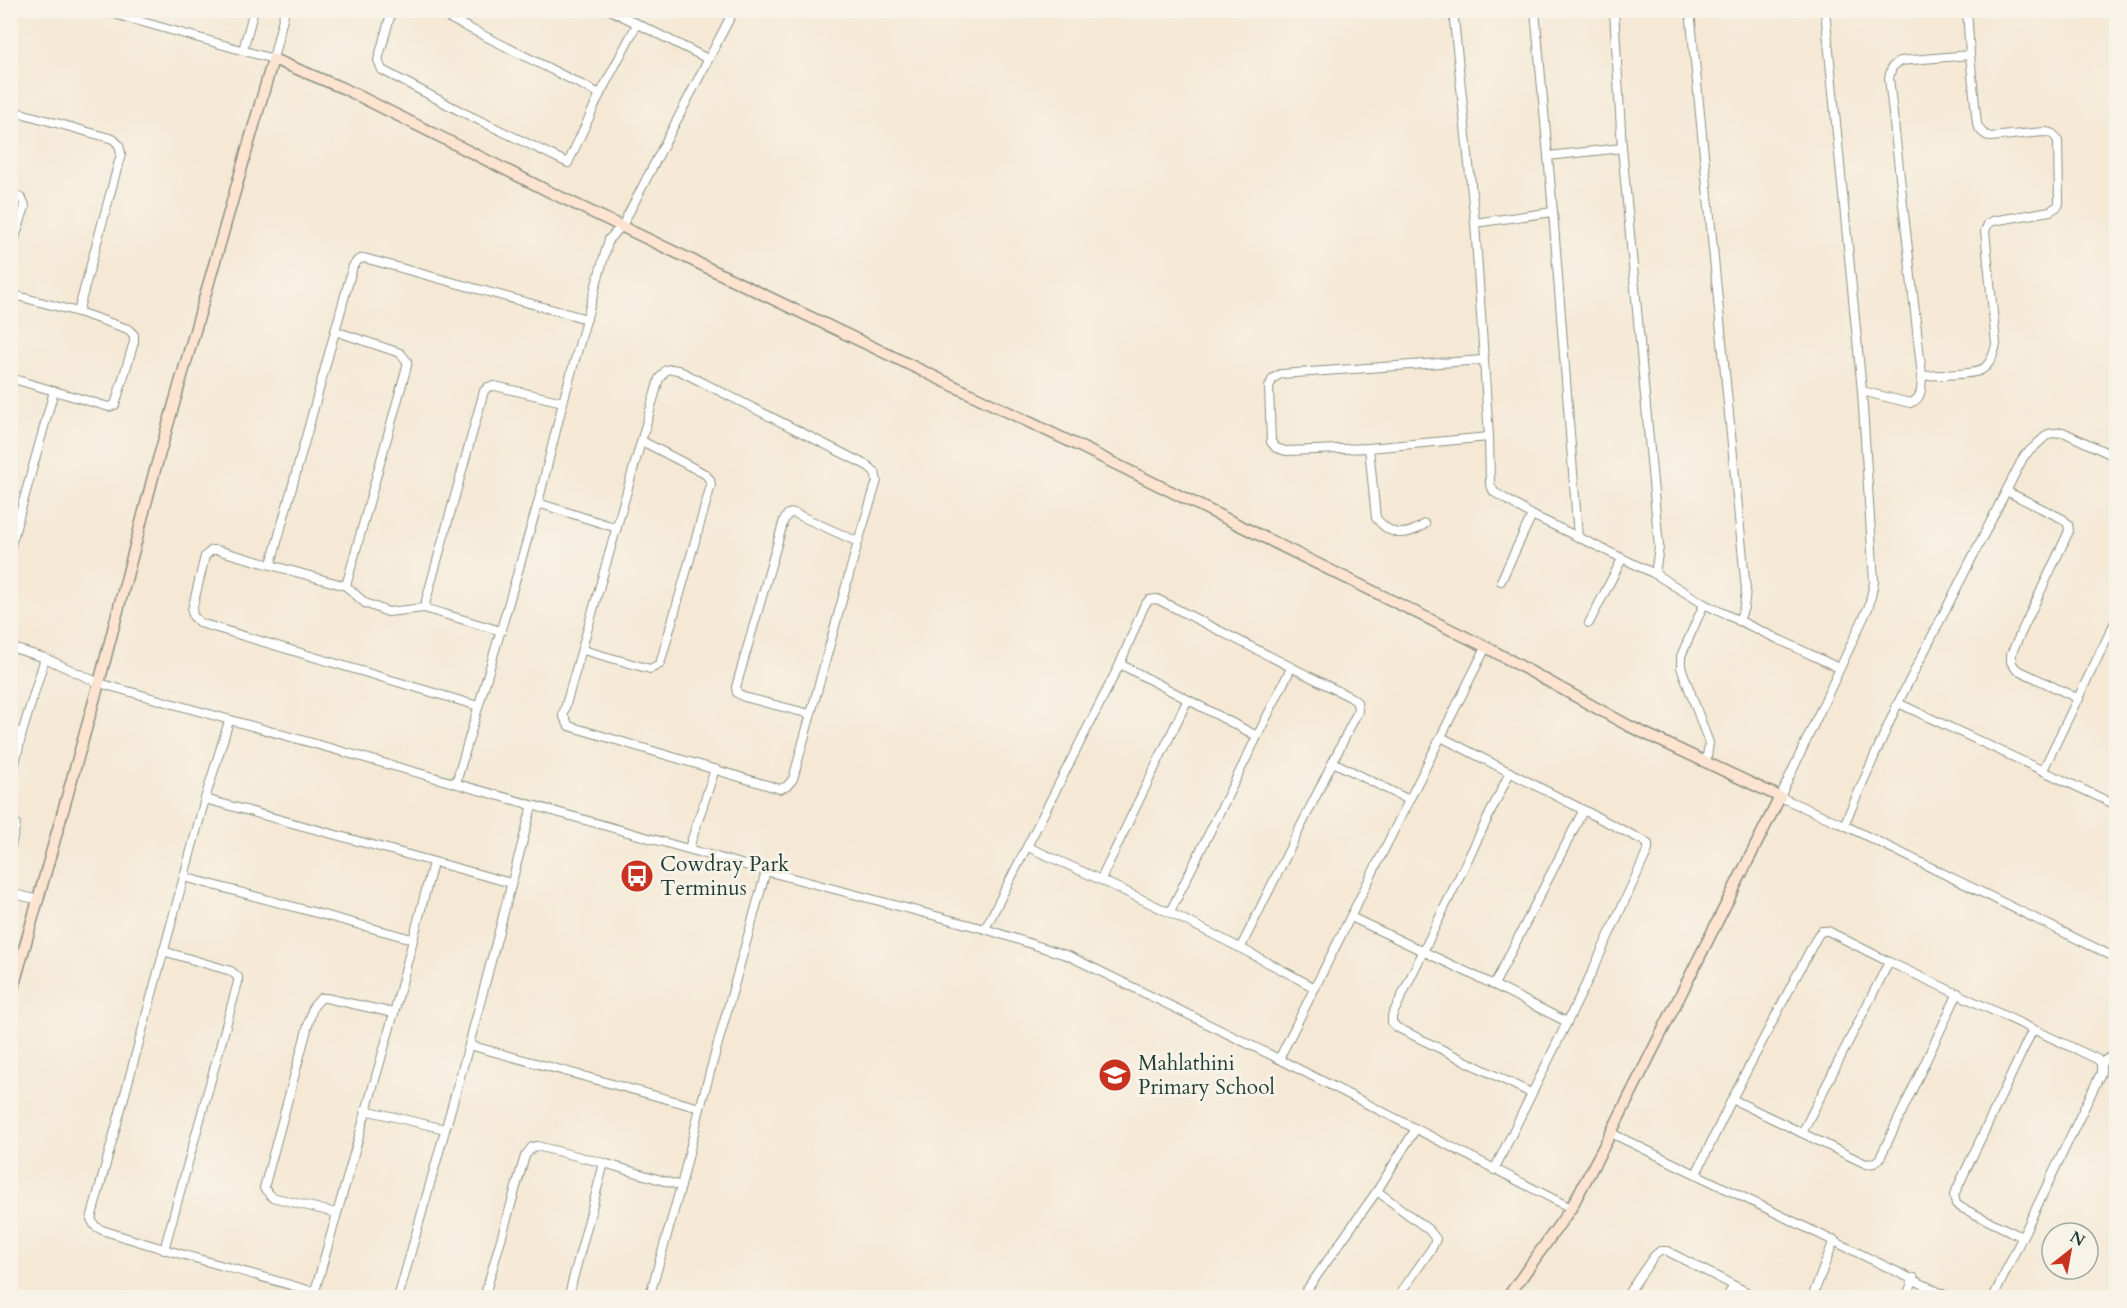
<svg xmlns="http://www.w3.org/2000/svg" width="2127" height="1308" font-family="Cardo,serif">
<rect width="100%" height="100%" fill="#f7f3e8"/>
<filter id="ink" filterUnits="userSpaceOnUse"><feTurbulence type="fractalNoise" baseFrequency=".0167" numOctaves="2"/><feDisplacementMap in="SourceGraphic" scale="12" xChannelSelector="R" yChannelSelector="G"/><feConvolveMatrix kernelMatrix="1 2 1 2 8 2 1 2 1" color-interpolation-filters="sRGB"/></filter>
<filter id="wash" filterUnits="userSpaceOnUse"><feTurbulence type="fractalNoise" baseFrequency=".008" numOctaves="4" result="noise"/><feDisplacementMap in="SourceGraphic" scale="24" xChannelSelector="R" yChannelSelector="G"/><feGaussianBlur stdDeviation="1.35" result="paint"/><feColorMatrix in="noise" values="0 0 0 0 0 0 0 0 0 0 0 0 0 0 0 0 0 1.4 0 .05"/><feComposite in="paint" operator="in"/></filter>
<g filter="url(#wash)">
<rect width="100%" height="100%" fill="#f5e8d4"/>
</g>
<g filter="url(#ink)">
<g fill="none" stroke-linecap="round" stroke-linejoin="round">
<g stroke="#8a9284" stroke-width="10">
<g id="street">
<path d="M100 10 273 59 285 10"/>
<path d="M392 10 378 60 382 70 462 112 568 163 600 94 637 24"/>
<path d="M433 10 600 94"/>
<path d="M610 10 708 59"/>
<path d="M1453 10 1475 223 1489 437 1490 484 1494 492 1532 515 1655 574 1704 604 1839 668"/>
<path d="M1535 10 1553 212 1578 537"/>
<path d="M1614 10 1622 148 1659 547 1655 574"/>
<path d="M1690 10 1746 590 1744 607 1739 621"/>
<path d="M1825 10 1862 391 1874 582 1869 606 1780 797 1844 825 2116 958"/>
<path d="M243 50 254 10"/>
<path d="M10 110 113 139 119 145 121 154 78 312"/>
<path d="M1548 156 1622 148"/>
<path d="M10 193C19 196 24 198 25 207L10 253"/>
<path d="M1475 223 1553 212"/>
<path d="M10 294 78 312 128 329 134 335V342L115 405 109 407 10 378"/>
<path d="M335 331 400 353 407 361V366L346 586"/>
<path d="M1483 360 1281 374 1273 378 1269 387 1271 442 1276 448 1286 451 1369 448 1489 437"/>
<path d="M671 369 678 370 868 466 875 472 877 481 858 542 793 779 787 786 780 789 569 726 563 715 659 379 666 370Z"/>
<path d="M1922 376C1935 375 1968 375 1979 371 1989 367 1994 354 1996 344L1985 231 1988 224 1993 221 2050 211 2058 206 2059 203 2058 141C2054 134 2052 132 2044 132L1990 137C1983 134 1980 131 1977 124L1970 55"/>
<path d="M1862 391 1910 403C1923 399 1921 387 1922 376L1889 78 1892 67 1900 61 1970 55 1967 10"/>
<path d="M1369 448 1376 518C1391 537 1406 537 1425 524"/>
<path d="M2006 491 2063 519 2068 524 2069 531 2011 654V662L2016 669 2079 699"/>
<path d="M538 503 617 528"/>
<path d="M10 549 54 391"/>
<path d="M271 564 353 266 358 260 364 258 587 319"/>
<path d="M1501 581 1532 515"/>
<path d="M1704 604 1681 656V667L1709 743 1706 763"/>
<path d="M424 608 484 391 488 387 495 386 563 402"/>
<path d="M1589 623 1622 559"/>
<path d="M10 647 45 658 99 683 766 871 985 929 1069 956 1279 1059 1571 1208"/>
<path d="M583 650 650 669 660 664 711 485 710 480 705 474 642 441"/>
<path d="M1120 664 1257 736"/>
<path d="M1898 703 2116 805"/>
<path d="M478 706 200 623 193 616 192 610 205 556 212 550H217L346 586 365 603 388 612 424 608 501 631"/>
<path d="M810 714 744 697 737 693 736 687 784 520 788 514 794 513 858 542"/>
<path d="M229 721 205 799 91 1219 95 1226 102 1230C172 1253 244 1271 314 1292"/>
<path d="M10 730 22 733"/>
<path d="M1441 737 1642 840 1648 844V850L1591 974 1494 1170"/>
<path d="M1333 762 1409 800"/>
<path d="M2043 770 2116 620"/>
<path d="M1510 772 1392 1016V1022L1396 1027 1531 1093"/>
<path d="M456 783 538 503 563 402 609 239 622 226 734 10"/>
<path d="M10 786 22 733 45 658"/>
<path d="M205 799 511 883"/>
<path d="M10 814 16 824 10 850"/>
<path d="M1844 825 1898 703 2024 456 2048 434 2063 432 2116 457"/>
<path d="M1028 847C1125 890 1221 936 1315 988"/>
<path d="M689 848 715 769"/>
<path d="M184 877 412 939"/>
<path d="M1101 879 1187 701"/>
<path d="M10 893 39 900"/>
<path d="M1170 912 1291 668"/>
<path d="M1351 917 1494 985 1567 1022"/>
<path d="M985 929 1120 664 1144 606 1149 600 1157 599 1350 697 1357 702 1358 711 1241 947"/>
<path d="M163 951 231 971 238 977V982L164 1250"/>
<path d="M1494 985 1583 811"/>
<path d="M469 1045 700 1108"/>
<path d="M1279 1059 1486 647"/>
<path d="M2101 1063 2116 1053"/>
<path d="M1732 1099 1866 1164 1874 1163 1880 1158 1958 993"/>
<path d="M365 1110 445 1129"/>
<path d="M1611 1133 1951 1298"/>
<path d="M1802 1133 1889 962"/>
<path d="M1696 1174 1732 1099 1818 935 1822 931H1828L1889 962 2097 1059 2101 1063V1073L1993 1298"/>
<path d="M1377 1191 1429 1230 1436 1239 1432 1248 1397 1298"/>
<path d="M336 1213 272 1197 264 1188 313 1007 321 998H326L394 1013"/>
<path d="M2022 1237 1962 1208 1956 1204 1954 1195 2033 1029"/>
<path d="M313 1298 394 1013 433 863"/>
<path d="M398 1298 469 1045 532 806"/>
<path d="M484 1298 525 1156 532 1147 537 1146 604 1163 681 1186"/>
<path d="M568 1298 604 1163"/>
<path d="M649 1298 681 1186 700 1108 766 871"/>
<path d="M1301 1298 1377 1191 1415 1130"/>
<path d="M1625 1298 1654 1256 1660 1251H1667L1758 1298"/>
<path d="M1726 1298 1734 1286"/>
<path d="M1812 1298 1834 1240"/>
<path d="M1906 1298 1914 1278"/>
</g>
</g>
<g stroke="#8a9284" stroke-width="13">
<path id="secondary" d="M10 999 99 683 153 477 273 59 345 89 554 194 1081 447 1486 647 1629 726 1780 797 1611 1133 1571 1208 1507 1298"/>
</g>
<use href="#street" stroke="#fff" stroke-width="8"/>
<use href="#secondary" stroke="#fde4d1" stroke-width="10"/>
</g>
</g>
<defs>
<g id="bus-disc" transform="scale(1.725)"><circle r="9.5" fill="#c8321e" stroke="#f7f3e8"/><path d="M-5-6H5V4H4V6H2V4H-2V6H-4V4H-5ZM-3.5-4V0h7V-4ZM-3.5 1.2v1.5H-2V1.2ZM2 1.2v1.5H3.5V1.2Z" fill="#fff"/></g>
<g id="school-disc" transform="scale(1.725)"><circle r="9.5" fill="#c8321e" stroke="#f7f3e8"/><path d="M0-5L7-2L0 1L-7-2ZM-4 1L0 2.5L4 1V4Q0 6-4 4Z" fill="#fff"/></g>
</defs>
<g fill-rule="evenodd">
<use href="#bus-disc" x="637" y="876"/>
<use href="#school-disc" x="1115" y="1075"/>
</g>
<g text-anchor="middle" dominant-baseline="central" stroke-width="6" stroke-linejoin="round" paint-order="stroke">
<g font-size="21" fill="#1f3d34" stroke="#f7f3e8" text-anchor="start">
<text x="660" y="864">Cowdray Park<tspan x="660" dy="24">Terminus</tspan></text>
<text x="1138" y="1063">Mahlathini<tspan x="1138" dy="24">Primary School</tspan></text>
</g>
</g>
<rect width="2127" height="1308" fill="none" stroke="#f7f3e8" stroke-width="36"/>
<g transform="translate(2070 1251) rotate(31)"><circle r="28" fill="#f7f3e8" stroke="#a1aaa0" stroke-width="1.5"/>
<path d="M0-4.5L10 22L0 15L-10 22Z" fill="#c8321e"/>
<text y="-9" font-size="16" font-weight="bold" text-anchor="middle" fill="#1f3d34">N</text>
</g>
</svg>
